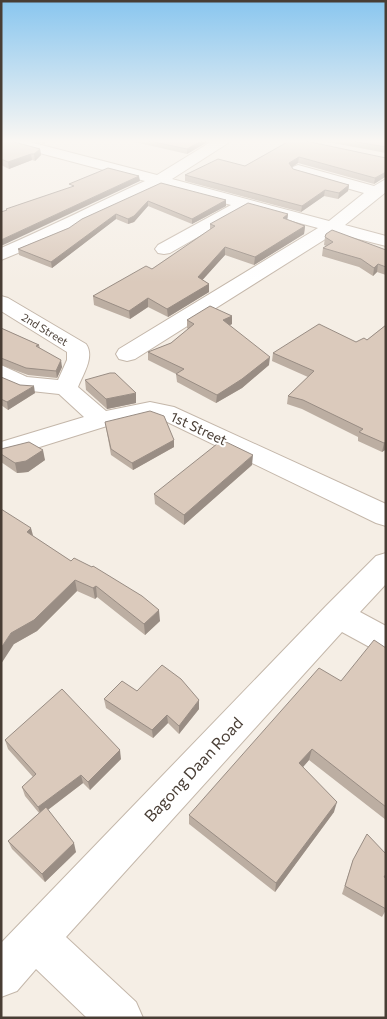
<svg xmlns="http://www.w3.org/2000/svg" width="387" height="1019" font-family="Commissioner,sans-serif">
<rect width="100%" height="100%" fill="#f5eee5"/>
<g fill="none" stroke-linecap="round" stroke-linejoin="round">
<g stroke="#c4b7aa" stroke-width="2">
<g id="minor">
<path d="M1 140H22L157 175 214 140H230L228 143 172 179 329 221 364 193 293 173 290 170 293 167 298 165 374 186 386 179V192L345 225 386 236V246L335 233 135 359 127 361 119 359 116 354 119 349 318 228 247 209 170 253 164 254 158 253 155 249 158 245 231 205 161 186 82 223 69 232 1 260V248C50 227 97 203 145 181L2 143Z"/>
<path d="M1 296 8 298 86 344C95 357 83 374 78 387L106 411 150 402 174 407 386 504V526L376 523 159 418 150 416 107 426 1 459V442L84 417 59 394 22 390 1 381V365L27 377 58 380 67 360V352L1 311Z"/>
<path d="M386 553V584L360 612 386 626V654L375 650 342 632 66 937 136 1002 143 1018H87L36 969 17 991 1 997V943L326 606 376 556Z"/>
</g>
</g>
<use href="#minor" fill="#fff" fill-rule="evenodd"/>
</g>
<g fill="#bcaea2">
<path d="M1 140 40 149 41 155 35 161 32 160 9 169 1 165Z"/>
<path d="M28 140H44L45 144Z"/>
<path d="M126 140H211L187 154Z"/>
<path d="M291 140 386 158V178L385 177 374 184 298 163 292 167 293 169 349 185 348 191 338 199 324 196 301 212 185 181V175L245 166Z"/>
<path d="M317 140H386V153Z"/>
<path d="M161 183 226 206 192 224 148 206 134 222 128 224 116 219 52 268 19 255 18 249 69 228Z"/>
<path d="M288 214 287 219 305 226 304 234 254 265 225 255 202 280 209 284V292L168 317 148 307 130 319 94 305 93 296 152 269 210 230V224Z"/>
<path d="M325 237 386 250V275L377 272 373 276 359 267 322 256 323 248 326 246 324 245Z"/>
<path d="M232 316V324L229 325 269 365 242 388 216 403 177 382 176 374 148 360V352L171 343 188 329 187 328V320Z"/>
<path d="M386 325V450H385L382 452 358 441V437L302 409 287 404 288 396 308 377 272 361 273 353 356 342 367 340Z"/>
<path d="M1 328 39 345 40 348 62 367 57 378 28 375 1 365Z"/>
<path d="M1 377 35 393 8 410 1 405Z"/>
<path d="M85 380 136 403 107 409 86 390Z"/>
<path d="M105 422 174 440V447L133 470 111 455Z"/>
<path d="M1 449 45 460 28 472 17 473 1 462Z"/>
<path d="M252 465 184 525 155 504 154 494Z"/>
<path d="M33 536 160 621 145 635 97 597 95 599 77 591 37 631 14 644Z"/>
<path d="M386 648V820L309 760 303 767 334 812 275 892 189 824V815L341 681Z"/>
<path d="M137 691 199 709 179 734 168 723 153 738 106 708 104 699Z"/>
<path d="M5 740 121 759 90 790 83 783 48 810 76 852 45 882 12 849 8 841 39 813 25 796 22 787 33 777 8 749Z"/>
<path d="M353 860 386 910 382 917 342 894Z"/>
</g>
<g fill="#998d84">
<path d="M203 140H211L187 154V149Z"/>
<path d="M40 149 41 155 35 161 34 154Z"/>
<path d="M31 154 32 160 9 169 8 162Z"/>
<path d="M299 157 298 163 289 169V163Z"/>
<path d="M386 172 385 177 374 184 375 178Z"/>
<path d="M139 176 140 181 1 246V240Z"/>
<path d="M349 185 348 191 338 199 339 193Z"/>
<path d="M325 190 324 196 301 212 302 206Z"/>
<path d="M226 200V206L192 224V219Z"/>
<path d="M148 201V206L134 222 128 224V219Z"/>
<path d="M116 214V219L52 268 51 262Z"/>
<path d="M288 214 287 222 283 218Z"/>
<path d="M305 226 304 234 254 265 255 257Z"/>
<path d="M225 247V255L198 285V277Z"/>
<path d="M378 264 377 272 373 276 374 268Z"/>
<path d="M209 284V292L168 317 167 309Z"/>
<path d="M148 298V307L130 319 129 311Z"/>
<path d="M232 316V324L223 329V320Z"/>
<path d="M270 357 269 365 242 388 216 403 217 395Z"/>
<path d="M61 360 62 367 57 378 56 371Z"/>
<path d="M34 386 35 393 8 410 7 402Z"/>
<path d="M136 393V403L107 409 106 399Z"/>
<path d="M174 440V447L133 470 132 463Z"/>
<path d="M386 442 385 450 382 452 384 443Z"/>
<path d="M43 450 45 460 28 472 17 473 15 463Z"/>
<path d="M253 455 252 465 184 525V515Z"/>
<path d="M31 528 34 539 27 532Z"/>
<path d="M75 580 77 591 37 631 14 644 1 664V648L11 633Z"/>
<path d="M96 586 97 597 95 599 93 588Z"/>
<path d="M159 610 160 621 145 635 144 624Z"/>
<path d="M199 700V709L179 734V726Z"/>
<path d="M167 715 168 723 153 738 152 730Z"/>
<path d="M312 749 309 760 297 774 299 763Z"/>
<path d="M120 750 121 759 90 790 88 782Z"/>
<path d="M81 775 83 783 41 815 38 807Z"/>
<path d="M337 802 334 812 275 892 276 883Z"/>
<path d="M74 843 76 852 45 882 42 874Z"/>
</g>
<g fill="#dbcabc" stroke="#998d84">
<path d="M1 140H7L40 149 34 154H31L8 162 1 159Z"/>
<path d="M145 140H203L187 149Z"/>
<path d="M291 140H301L386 158V172L375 178 299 157 289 163 293 169 349 185 339 193 325 190 302 206 185 175 218 159 245 166Z"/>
<path d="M346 140H386V147Z"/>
<path d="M108 168 139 176 1 240V212L7 210 6 209 74 186 69 184Z"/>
<path d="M161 183 226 200 192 219 148 201 134 216 128 219 116 214 51 262 18 249 69 228 82 219Z"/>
<path d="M248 203 288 214 283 218 305 226 255 257 225 247 198 277 209 284 167 309 148 298 129 311 93 296 146 266 152 269 215 226 210 224Z"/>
<path d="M332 230 386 250V267L378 264 374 268 361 259 323 248 333 242 325 237 326 234Z"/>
<path d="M210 306 232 316 223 320 270 357 242 379 217 395 176 374 184 369 148 352 171 343 194 324 187 320Z"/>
<path d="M319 324 356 342 364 338 367 340 386 325V442L384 443 359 432 363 429 303 400 288 396 314 371 273 353Z"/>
<path d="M1 328 39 345 36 346 61 360 56 371 26 368 1 358Z"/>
<path d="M110 373H115L136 393 106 399 85 380Z"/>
<path d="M1 377 20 385 34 386 7 402 1 399Z"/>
<path d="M150 411 164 416 174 440 132 463 111 449 105 422Z"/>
<path d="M222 440 253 455 184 515 154 494Z"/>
<path d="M29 442 43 450 26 461 15 463 1 454V449Z"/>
<path d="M1 509 31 528 27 532 71 561 74 558 92 567 93 566 142 596 159 610 144 624 96 586 93 588 75 580 34 620 11 633 1 648Z"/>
<path d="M374 640 386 648V807L312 749 299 763 337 802 276 883 189 815 319 668 341 681Z"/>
<path d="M162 665 181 679 199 700 179 726 167 715 152 730 104 699 122 681 137 691Z"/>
<path d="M62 689 120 750 88 782 81 775 38 807 22 787 36 774 5 740Z"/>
<path d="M46 807 74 843 42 874 8 841Z"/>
<path d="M367 834 386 854V874L384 877 386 878V909L345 886 353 860Z"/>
</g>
<linearGradient id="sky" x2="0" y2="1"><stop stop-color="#89c6ef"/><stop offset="0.5" stop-color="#faf7f3"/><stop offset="1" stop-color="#faf7f3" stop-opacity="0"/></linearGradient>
<rect width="387" height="282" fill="url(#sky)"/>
<g text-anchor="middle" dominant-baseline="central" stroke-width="4" stroke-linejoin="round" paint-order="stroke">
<g font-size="11" fill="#483d34" stroke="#fff">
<text transform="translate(45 329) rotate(31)">2nd Street</text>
</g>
<g font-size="14" fill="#483d34" stroke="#fff">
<text transform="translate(199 428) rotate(25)">1st Street</text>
</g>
<g font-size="16" fill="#483d34" stroke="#fff">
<text transform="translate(193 769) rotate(-47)">Bagong Daan Road</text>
</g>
</g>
<rect width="387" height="1019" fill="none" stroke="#483d34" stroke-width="5"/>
</svg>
